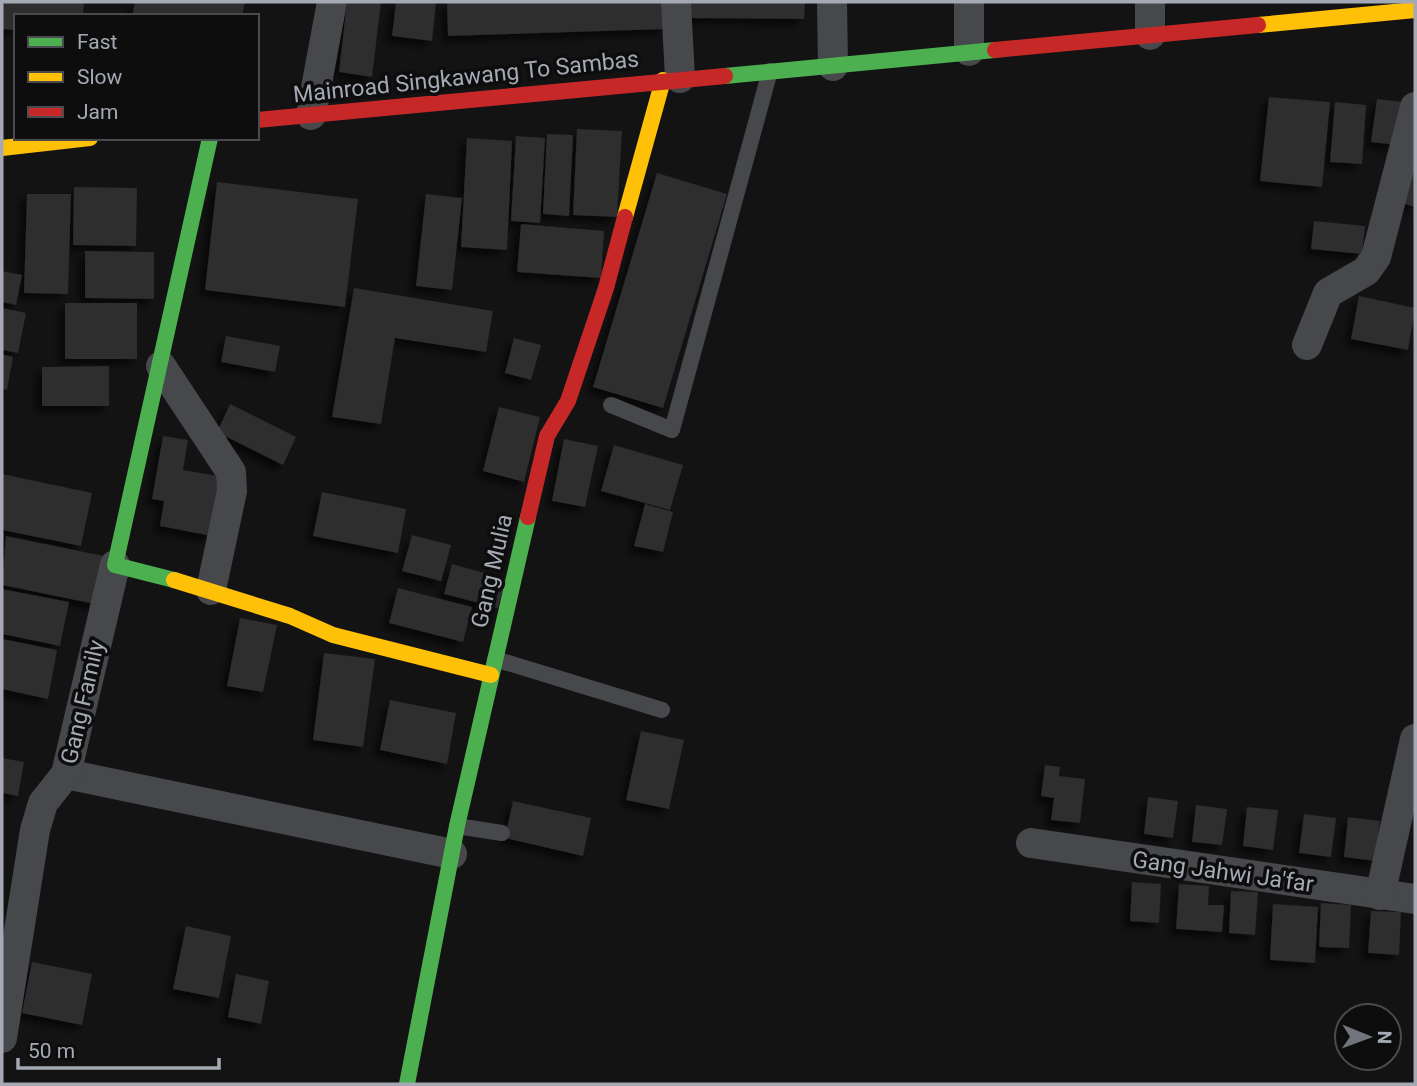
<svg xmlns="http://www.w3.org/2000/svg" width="1417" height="1086" font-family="Roboto,sans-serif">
<defs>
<filter id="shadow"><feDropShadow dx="-6" dy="6" stdDeviation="3.5" flood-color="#0009"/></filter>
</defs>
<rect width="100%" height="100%" fill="#131313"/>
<g fill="#2d2d2e" filter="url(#shadow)">
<path d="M2 2H84L83 16H16V30L2 29Z"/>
<path d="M135 2H245L242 16H132Z"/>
<path d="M347 2H381L372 77 339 72Z"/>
<path d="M396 2H436L432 41 392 36Z"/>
<path d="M447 2H665L666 29 448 36Z"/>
<path d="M684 2H805L804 19 683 18Z"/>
<path d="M1269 97 1330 102 1322 187 1260 181Z"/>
<path d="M1377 99 1403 102 1397 145 1371 142Z"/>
<path d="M1335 102 1366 105 1362 164 1330 162Z"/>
<path d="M577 129 622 131 617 217 573 215Z"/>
<path d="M547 134 573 135 569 216 543 214Z"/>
<path d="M1415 134V207L1395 201Z"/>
<path d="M516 136 545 138 540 223 511 221Z"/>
<path d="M467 138 512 141 507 250 461 247Z"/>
<path d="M657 173 727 194 663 408 593 387Z"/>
<path d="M217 182 358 199 345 307 205 290Z"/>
<path d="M74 187 137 188 136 246 73 245Z"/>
<path d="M27 194H71L68 294 24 293Z"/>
<path d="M426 194 462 198 452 290 416 286Z"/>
<path d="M1314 221 1365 226 1362 254 1311 249Z"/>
<path d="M521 224 604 231 601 278 517 272Z"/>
<path d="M85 251 154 252V299L85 298Z"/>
<path d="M2 271 22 275 16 305 2 302Z"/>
<path d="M354 288 493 311 486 352 395 338 381 424 332 417Z"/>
<path d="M1359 296 1415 308 1408 350 1351 339Z"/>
<rect x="65" y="303" width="72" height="56"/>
<path d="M2 308 26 313 18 353 2 350Z"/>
<path d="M226 336 280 346 275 372 221 362Z"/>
<path d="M514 338 541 345 531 380 505 373Z"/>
<path d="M2 354 13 357 7 390 2 389Z"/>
<path d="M109 366V406H42V367Z"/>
<path d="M230 404 296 437 283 465 217 432Z"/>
<path d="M499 407 540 417 524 482 483 471Z"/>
<path d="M163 436 188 440 183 470 223 477 212 536 160 526 164 501 152 499Z"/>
<path d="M564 439 598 446 585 507 552 501Z"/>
<path d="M614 445 683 465 670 510 601 491Z"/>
<path d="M2 474 92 493 81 546 2 530Z"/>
<path d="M322 492 406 509 398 553 313 536Z"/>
<path d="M645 504 673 512 663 552 634 546Z"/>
<path d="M412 535 451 545 441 581 402 571Z"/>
<path d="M6 536 104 556 95 604 2 585Z"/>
<path d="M452 564 506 579 498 608 444 594Z"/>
<path d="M398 588 472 607 463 642 389 623Z"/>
<path d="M2 589 69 602 60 646 2 634Z"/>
<path d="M240 618 277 625 263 692 227 686Z"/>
<path d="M2 639 57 650 48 699 2 689Z"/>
<path d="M324 653 375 659 363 747 313 740Z"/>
<path d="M390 700 456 713 447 764 380 750Z"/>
<path d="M641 731 684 740 669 809 626 800Z"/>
<path d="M2 758 24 762 18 796 2 793Z"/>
<path d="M1045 765 1060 767 1059 776 1085 779 1080 823 1051 820 1054 798 1041 796Z"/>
<path d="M1148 797 1178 801 1173 838 1144 834Z"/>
<path d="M513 801 591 818 583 856 505 838Z"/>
<path d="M1196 805 1227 809 1222 845 1192 842Z"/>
<path d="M1247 807 1278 810 1273 850 1243 846Z"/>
<path d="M1304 814 1336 818 1331 857 1299 853Z"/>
<path d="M1348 817 1380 821 1375 861 1344 857Z"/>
<path d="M1132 882 1161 884 1159 923 1130 921Z"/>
<path d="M1179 884 1209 886 1208 905H1224L1222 932 1176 929Z"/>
<path d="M1231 891 1258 892 1255 935 1229 933Z"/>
<path d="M1321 903 1351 905 1349 948 1319 947Z"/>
<path d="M1273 904 1318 907 1315 963 1270 960Z"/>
<path d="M1371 911 1401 912 1399 955 1368 953Z"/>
<path d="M186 926 231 936 219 998 173 989Z"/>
<path d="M32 962 92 974 82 1025 22 1013Z"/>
<path d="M236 974 269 981 261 1024 228 1017Z"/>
</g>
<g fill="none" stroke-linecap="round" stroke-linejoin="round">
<g stroke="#47484b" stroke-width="16">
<path d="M611 405 672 430 770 71"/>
<path d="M495 659 662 710"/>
<path d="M457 826 502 833"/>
</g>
<g stroke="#47484b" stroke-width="30">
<path d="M676 2 680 78"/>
<path d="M832 2 833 66"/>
<path d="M969 2V51"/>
<path d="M1150 2V35"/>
<path d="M311 115 332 2"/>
<path d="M1307 345 1328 293 1366 271 1376 257 1415 107"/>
<path d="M161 366 231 472 232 491 211 590"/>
<path d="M66 774 452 854"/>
<path d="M1031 843 1415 899"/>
<path d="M1380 895 1415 739"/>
<path d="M2 1038 35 830 43 803 66 774 115 565"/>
</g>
<g stroke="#4caf50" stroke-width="16">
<path d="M725 76 995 50"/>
<path d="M174 580 115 565 210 138"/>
<path d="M407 1084 457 826 528 517"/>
</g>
<g stroke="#ffc107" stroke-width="16">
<path d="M1258 25 1415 10"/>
<path d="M2 148 90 138"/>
<path d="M625 217 663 80"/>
<path d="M174 580 290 616 333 635 491 675"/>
</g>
<g stroke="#c62828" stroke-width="16">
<path d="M995 50 1258 25"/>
<path d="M257 120 725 76"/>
<path d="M528 517 547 436 568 401 606 288 625 217"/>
</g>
</g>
<g text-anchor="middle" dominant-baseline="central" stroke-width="7" stroke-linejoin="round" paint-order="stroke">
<g font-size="23" fill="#a4a9b3" stroke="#0d0d0e">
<text transform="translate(466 77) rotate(-6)">Mainroad Singkawang To Sambas</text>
<text transform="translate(492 571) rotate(-77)">Gang Mulia</text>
<text transform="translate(83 702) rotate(-77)">Gang Family</text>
<text transform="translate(1223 872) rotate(8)">Gang Jahwi Ja'far</text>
</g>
</g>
<rect width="1417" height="1086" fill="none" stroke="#a4a9b3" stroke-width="7"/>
<rect x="14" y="14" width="245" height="126" fill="#0d0d0e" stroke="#494b50" stroke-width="2"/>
<rect x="28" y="37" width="35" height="10" fill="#4caf50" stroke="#494b50" stroke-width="2"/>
<text x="77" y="49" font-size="21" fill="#a4a9b3">Fast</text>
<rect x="28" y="72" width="35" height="10" fill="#ffc107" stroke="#494b50" stroke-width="2"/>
<text x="77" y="84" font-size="21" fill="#a4a9b3">Slow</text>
<rect x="28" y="107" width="35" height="10" fill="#c62828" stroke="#494b50" stroke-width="2"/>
<text x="77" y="119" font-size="21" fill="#a4a9b3">Jam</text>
<g transform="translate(1368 1037) rotate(91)"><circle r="33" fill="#0d0d0e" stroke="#494b50" stroke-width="2"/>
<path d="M0-5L12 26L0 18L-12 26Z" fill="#71747b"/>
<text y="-10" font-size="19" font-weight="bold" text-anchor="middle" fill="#a4a9b3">N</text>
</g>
<path d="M18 1058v10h201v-10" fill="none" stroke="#a4a9b3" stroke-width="3.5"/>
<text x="28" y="1058" font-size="21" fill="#a4a9b3" stroke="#0d0d0e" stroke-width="5" paint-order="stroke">50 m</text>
</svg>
